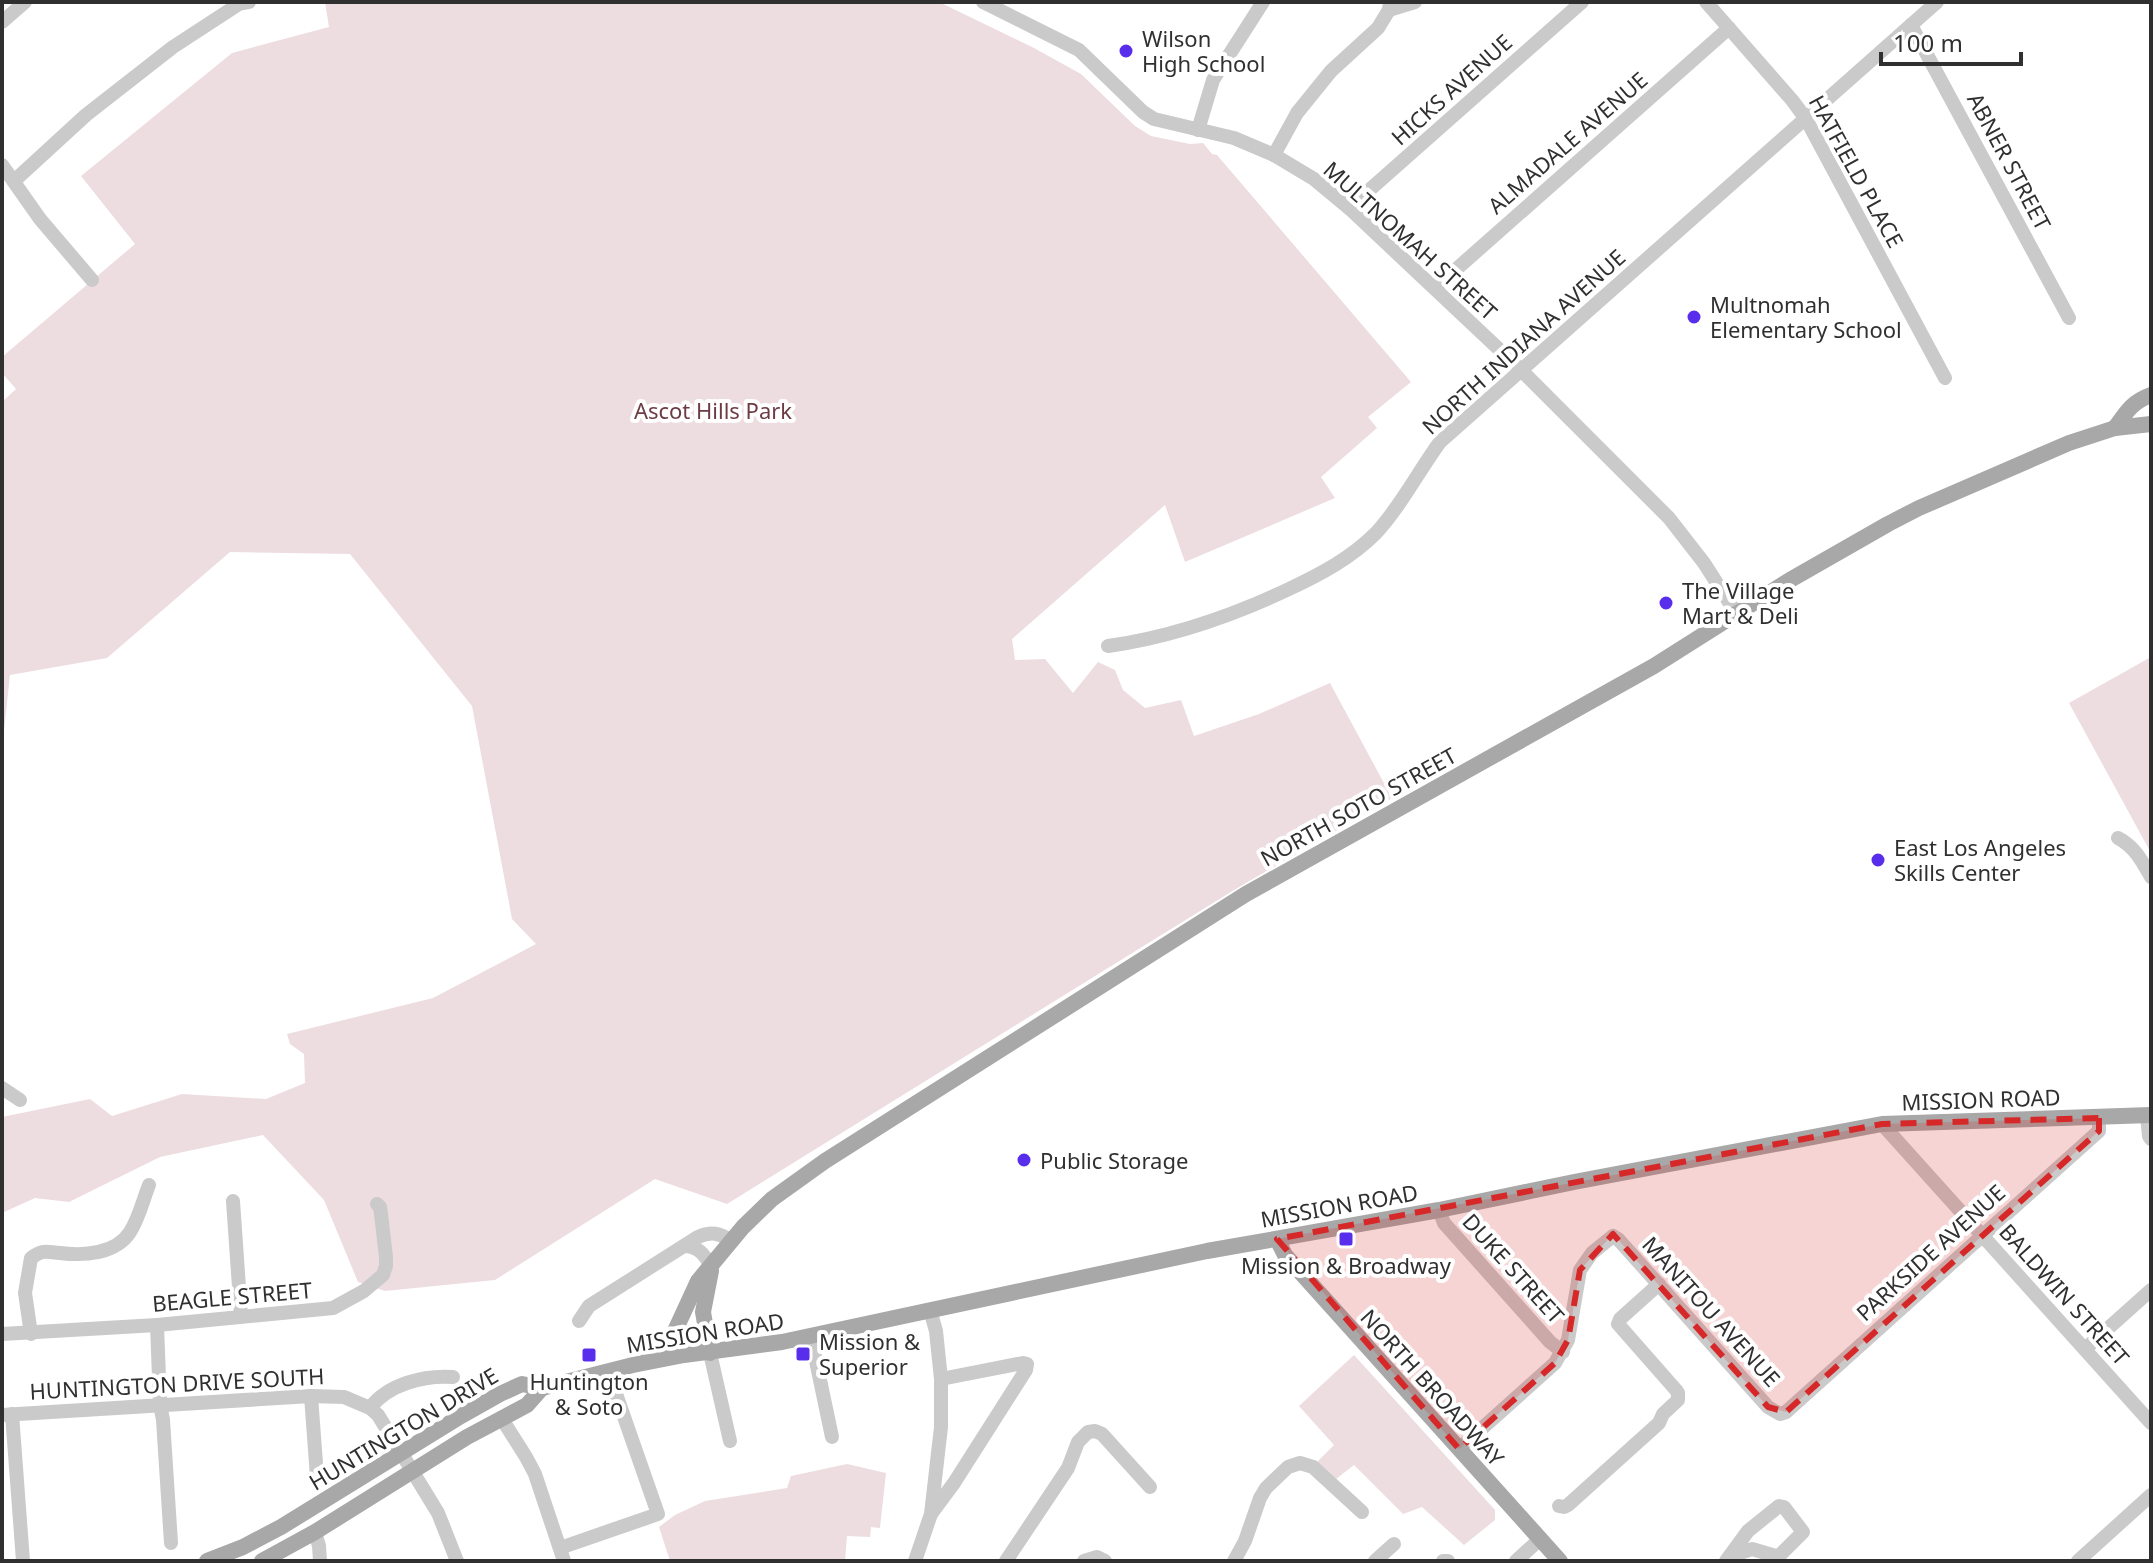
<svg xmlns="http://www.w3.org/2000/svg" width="2153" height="1563" font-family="'Noto Sans',sans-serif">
<rect width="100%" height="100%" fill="#fff"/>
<g fill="#eddde1">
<path d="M325 2H939L1034 48 1081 74 1135 126 1151 136 1190 144 1203 143 1212 154 1217 155 1411 382 1368 417 1377 428 1321 477 1335 498 1185 562 1165 505 1012 639 1015 660 1045 659 1073 693 1098 662 1115 670 1123 690 1145 708 1181 700 1194 736 1259 714 1330 683 1392 798 1234 890 727 1204 655 1179 495 1280 385 1291 358 1282 324 1200 263 1135 160 1157 69 1202 35 1198 2 1213V1117L90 1099 112 1116 182 1094 266 1099 305 1083 304 1054 290 1044 287 1034 433 998 536 944 512 919 472 706 350 554 230 552 107 658 10 675 2 749V402L16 389 2 373V357L135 244 81 176 232 53 329 27Z"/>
<path d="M2151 657V853L2069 703Z"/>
<path d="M1354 1355 1495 1510V1520L1464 1545 1422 1507 1403 1514 1354 1465 1336 1479 1315 1464 1334 1445 1299 1406Z"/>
<path d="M847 1464 886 1473 880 1528 871 1527 870 1537 847 1536 845 1561H670L659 1527 675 1515 705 1501 787 1488 791 1476Z"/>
</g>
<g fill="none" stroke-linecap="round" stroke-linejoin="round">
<g stroke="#cacaca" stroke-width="14">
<path d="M983 2 1079 50 1143 112 1154 119 1234 138 1274 155 1314 179 1349 208 1520 369 1669 518 1704 563 1736 613"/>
<path d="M1706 2 1792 100 1806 119 1945 378"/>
<path d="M1389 10 1415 2"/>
<path d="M2 22 25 2"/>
<path d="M1911 25 2069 318"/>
<path d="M1198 130 1213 80 1263 2"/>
<path d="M1274 155 1297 113 1331 71 1378 28 1389 10 1390 2"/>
<path d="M2 165 40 219 92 280"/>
<path d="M14 181 86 115 173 47 239 4 249 2"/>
<path d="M1349 208 1582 2"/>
<path d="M1435 288 1729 28"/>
<path d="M1108 646C1171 637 1232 616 1289 589 1321 574 1351 558 1376 533 1401 506 1418 472 1440 442L1937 2"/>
<path d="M2118 838C2135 847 2142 861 2151 877"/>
<path d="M2 1088 20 1100"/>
<path d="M2147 1116 2149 1136 2151 1139"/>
<path d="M1882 1124 2151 1423"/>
<path d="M233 1201 241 1316"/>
<path d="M1439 1210 1444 1223 1550 1342 1563 1352"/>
<path d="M684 1246C698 1246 704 1254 711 1266"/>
<path d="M579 1321 589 1306 698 1237C711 1231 720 1233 731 1241"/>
<path d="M157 1325 160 1404 163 1420 171 1543"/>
<path d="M2 1334 157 1325 333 1308 364 1291 383 1275 386 1266V1257L381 1214 380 1207 377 1204"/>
<path d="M31 1334 25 1293 31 1258C43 1249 46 1252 60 1253 84 1256 116 1254 130 1232 139 1218 143 1200 149 1185"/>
<path d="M811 1337 832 1437"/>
<path d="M2085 1349 2151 1290"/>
<path d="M710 1353 730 1441"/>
<path d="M311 1396 317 1477"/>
<path d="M370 1408C388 1384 424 1375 453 1377"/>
<path d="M12 1414 23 1561"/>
<path d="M2 1415 311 1396 344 1397 370 1408 378 1415 438 1513 457 1561"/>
<path d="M502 1419 526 1457 535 1474 564 1561"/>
<path d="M1459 1449 1555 1363 1568 1340 1580 1270 1592 1253 1613 1236 1618 1239 1768 1407 1780 1414 1786 1412 2099 1131V1118"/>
<path d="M1559 1506 1564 1507 1568 1505 1659 1423 1663 1414 1678 1400V1393L1676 1390 1618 1324 1620 1319 1659 1284"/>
<path d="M931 1514 954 1483 1026 1370 1027 1364 1023 1363 941 1379"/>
<path d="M315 1532 319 1546 320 1561"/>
<path d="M560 1548 658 1514 608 1371"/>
<path d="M915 1561 931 1514 941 1427V1379L936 1331 930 1310"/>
<path d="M1006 1561 1068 1468 1078 1442 1088 1432 1095 1431 1102 1434 1150 1487"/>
<path d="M1084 1561 1097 1557 1105 1561"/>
<path d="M1234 1561 1245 1541 1260 1498 1266 1488 1288 1467 1300 1463 1313 1467 1362 1512"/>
<path d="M1375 1561 1394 1544"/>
<path d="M1443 1561H1448"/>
<path d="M1516 1561 1540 1539"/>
<path d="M1726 1561 1748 1531 1779 1506 1784 1507 1803 1532 1780 1555 1776 1556 1752 1549 1732 1556"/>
<path d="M2078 1561 2151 1495"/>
</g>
<g stroke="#a8a8a8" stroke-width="16">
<path d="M2115 428C2127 411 2132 402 2151 395"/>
<path d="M1277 1239 1285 1255 1560 1561"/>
<path d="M710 1353 703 1312 711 1271"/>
<path d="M648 1359 661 1353 668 1346 698 1281 743 1227 772 1199 825 1161 1246 894 1654 666 1790 580 1888 524 1919 508 2069 443 2115 428 2151 424"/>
<path d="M207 1561 243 1547 281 1527 461 1416 500 1394 522 1384 542 1388 633 1365 684 1355 782 1342 1207 1251 1439 1210 1574 1182 1882 1124 2151 1115"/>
<path d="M262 1561 315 1532 467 1437 527 1405 542 1388"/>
</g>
</g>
<path fill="#d62828" fill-opacity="0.2" stroke="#d62828" stroke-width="6" stroke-dasharray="16 10" stroke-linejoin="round" d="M2099 1118V1131L1786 1412 1768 1407 1613 1234 1580 1270 1568 1340 1555 1363 1459 1449 1277 1239 1882 1124Z"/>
<g fill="#592dec" stroke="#fff" stroke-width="3">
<circle cx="1126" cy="51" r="8"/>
<circle cx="1694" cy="317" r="8"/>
<circle cx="1666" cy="603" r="8"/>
<circle cx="1878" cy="860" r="8"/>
<circle cx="1024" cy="1160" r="8"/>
<rect x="1338" y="1231" width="16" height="16" rx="4"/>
<rect x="795" y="1346" width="16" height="16" rx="4"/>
<rect x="581" y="1347" width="16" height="16" rx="4"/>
</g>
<g text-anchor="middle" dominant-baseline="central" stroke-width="8" stroke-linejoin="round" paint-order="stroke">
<g font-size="22" fill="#303030" stroke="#fff" text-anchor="start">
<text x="1142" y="38">Wilson<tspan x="1142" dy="25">High School</tspan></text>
<text x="1710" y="304">Multnomah<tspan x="1710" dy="25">Elementary School</tspan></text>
<text x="1682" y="590">The Village<tspan x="1682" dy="25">Mart &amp; Deli</tspan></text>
<text x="1894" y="847">East Los Angeles<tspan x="1894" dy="25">Skills Center</tspan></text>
<text x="1040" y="1160">Public Storage</text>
<text x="1346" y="1265" text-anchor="middle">Mission &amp; Broadway</text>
<text x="819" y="1341">Mission &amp;<tspan x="819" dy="25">Superior</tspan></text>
<text x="589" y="1381" text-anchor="middle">Huntington<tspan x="589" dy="25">&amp; Soto</tspan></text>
</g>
<g font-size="22" fill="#303030" stroke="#fff">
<text transform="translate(1451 89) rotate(-42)">HICKS AVENUE</text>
<text transform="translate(1567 142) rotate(-41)">ALMADALE AVENUE</text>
<text transform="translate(2010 161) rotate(62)">ABNER STREET</text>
<text transform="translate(1857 171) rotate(61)">HATFIELD PLACE</text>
<text transform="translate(1411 240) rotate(42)">MULTNOMAH STREET</text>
<text transform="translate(1523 341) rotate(-42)">NORTH INDIANA AVENUE</text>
<text transform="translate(1358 806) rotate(-29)">NORTH SOTO STREET</text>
<text transform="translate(1981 1099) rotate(-2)">MISSION ROAD</text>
<text transform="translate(1339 1205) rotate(-10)">MISSION ROAD</text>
<text transform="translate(1930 1252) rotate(-42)">PARKSIDE AVENUE</text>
<text transform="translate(1514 1268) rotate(48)">DUKE STREET</text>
<text transform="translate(2065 1294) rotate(48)">BALDWIN STREET</text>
<text transform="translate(232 1296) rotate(-5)">BEAGLE STREET</text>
<text transform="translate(1712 1311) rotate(48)">MANITOU AVENUE</text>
<text transform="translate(705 1332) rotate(-9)">MISSION ROAD</text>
<text transform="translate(177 1383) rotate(-3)">HUNTINGTON DRIVE SOUTH</text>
<text transform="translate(1433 1387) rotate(48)">NORTH BROADWAY</text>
<text transform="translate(403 1428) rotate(-31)">HUNTINGTON DRIVE</text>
</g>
<g font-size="22" fill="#6e3b43" stroke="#fff">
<text x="713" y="410">Ascot Hills Park</text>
</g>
</g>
<rect width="2153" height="1563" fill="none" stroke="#303030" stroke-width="8"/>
<path d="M1881 52v12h140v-12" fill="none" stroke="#303030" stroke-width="4"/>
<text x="1893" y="52" font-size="24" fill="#303030" stroke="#ffffff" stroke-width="6" paint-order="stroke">100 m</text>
</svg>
